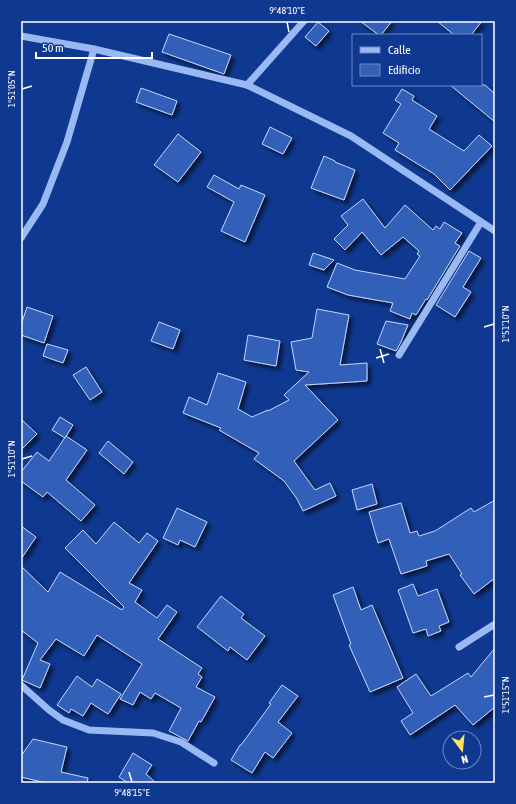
<svg xmlns="http://www.w3.org/2000/svg" width="516" height="804" font-family="'Asap Condensed',sans-serif">
<defs>
<filter id="shadow"><feDropShadow dx="3.5" dy="3.5" stdDeviation="2" flood-color="#0009"/></filter>
</defs>
<rect width="100%" height="100%" fill="#0f3991"/>
<g fill="#3360b9" stroke="#c1d6fe" filter="url(#shadow)">
<path d="M360 21H392L381 35H379Z"/>
<path d="M437 21H482L471 35H454Z"/>
<path d="M318 22 329 31 316 46 305 37Z"/>
<path d="M169 34 231 55 224 74 162 52Z"/>
<path d="M450 85H485L495 94V122Z"/>
<path d="M141 88 177 101 172 115 136 102Z"/>
<path d="M402 89 414 96 412 100 437 116 429 129 464 151 479 135 492 146 450 190 434 174 395 150 399 143 383 133 401 104 395 100Z"/>
<path d="M270 127 292 138 283 154 262 144Z"/>
<path d="M178 134 201 152 178 182 154 165Z"/>
<path d="M324 156 335 161V162L355 170 344 200 311 188Z"/>
<path d="M214 175 239 189 241 185 265 195 245 242 221 231 234 202 207 187Z"/>
<path d="M363 199 385 228 405 205 433 230 436 226 440 229 444 222 462 233 455 243 460 246 427 300 426 299 416 315 412 313 410 319 390 311 393 303 348 295 327 287 337 263 355 270 405 279 420 256 417 254 419 251 403 237 381 255 362 232 345 250 334 239 348 225 341 216Z"/>
<path d="M469 251 481 258 463 287 471 292 455 317 436 305Z"/>
<path d="M313 253 334 260 324 270 309 265Z"/>
<path d="M27 307 53 316 44 343 21 335V325Z"/>
<path d="M317 309 349 315 340 365 367 363V381L305 385 338 420 294 461 315 490 330 483 336 496 303 511 297 499 284 481 254 459 259 453 219 430 221 428 183 413 189 397 207 405 218 373 246 382 238 409 252 417 268 410V411L289 400 284 395 309 372 296 370 291 342 312 338Z"/>
<path d="M386 321 408 325 401 342 396 351 377 344Z"/>
<path d="M159 322 180 330 173 349 151 341Z"/>
<path d="M248 335 280 341 276 366 244 360Z"/>
<path d="M47 344 68 350 63 363 43 356Z"/>
<path d="M86 367 102 392 90 400 73 375Z"/>
<path d="M60 417 73 425 65 438 52 430Z"/>
<path d="M21 419 37 434 21 450Z"/>
<path d="M66 436 87 450 66 480 95 505 81 521 47 492 43 497 21 481V472L37 452 49 461Z"/>
<path d="M108 441 133 462 124 474 99 453Z"/>
<path d="M372 484 377 504 357 510 352 490Z"/>
<path d="M495 500V578L474 594 460 575 462 574 449 554 426 561 427 566 401 574 389 539 378 543 369 512 401 503 410 533 417 531 419 536 435 531 471 508 474 512Z"/>
<path d="M177 508 207 522 195 547 180 540 178 545 163 538Z"/>
<path d="M114 522 139 543 147 533 158 541 129 583 142 590 135 602 157 618 167 605 177 612 158 639 202 668 198 674 202 677 196 687 215 697 201 722 199 721 188 741 169 731 181 708 155 693 151 699 140 692 133 705 120 699 142 664 97 635 84 656 56 639 40 660 50 664 40 688 22 680 38 643 21 630V566L48 592 60 572 122 610 124 607 65 548 83 530 96 544Z"/>
<path d="M21 526 36 537 21 559Z"/>
<path d="M413 584 418 596 437 589 449 622 439 626 441 631 428 636 426 629 413 633 398 590Z"/>
<path d="M353 587 361 610 372 605 403 678 370 692 349 645 351 644 333 595Z"/>
<path d="M221 596 244 614 241 618 265 636 247 660 230 647 228 651 197 627Z"/>
<path d="M495 648V707L473 725 455 705 410 735 401 721 413 713 397 687 416 674 431 696 468 673 471 677Z"/>
<path d="M77 676 92 687 97 679 121 694 108 714 91 703 83 716 71 709 69 713 57 705Z"/>
<path d="M282 685 298 696 278 722 292 733 273 758 265 752 252 773 231 760 240 745H241L271 704 269 703Z"/>
<path d="M33 739 67 747 61 772 88 778 87 783H46L21 777V756Z"/>
<path d="M133 753 152 765 146 774 156 783H128L119 777Z"/>
</g>
<g fill="none" stroke-linecap="round" stroke-linejoin="round">
<g stroke="#99b8f4" stroke-width="7">
<path d="M21 36 94 49 247 85 351 136 495 231"/>
<path d="M247 85 304 21"/>
<path d="M21 238 43 204 67 142 94 49"/>
<path d="M399 355 481 222"/>
<path d="M459 647 495 624"/>
<path d="M21 685 49 710 63 720 89 730 153 733 181 742 214 763"/>
</g>
</g>
<path fill="none" stroke="#fff" stroke-width="1.5" d="M287 22 289 32M22 89 32 86M484 327 494 324M380 349 384 363M376 358 389 354M22 459 32 456M484 697 494 695M129 772 132 782"/>
<rect width="516" height="804" fill="none" stroke="#0f3991" stroke-width="44"/>
<rect x="352" y="34" width="130" height="52" fill="#0f3991" stroke="#6f88bd"/>
<rect x="360" y="47" width="20" height="6" fill="#99b8f4" stroke="#6f88bd"/>
<text x="388" y="54" font-size="12" fill="#ffffff">Calle</text>
<rect x="360" y="64" width="20" height="12" fill="#3360b9" stroke="#6f88bd"/>
<text x="388" y="74" font-size="12" fill="#ffffff">Edificio</text>
<g transform="translate(462 750) rotate(164)"><circle r="19" fill="#0f3991" stroke="#6f88bd"/>
<path d="M0-3L7 15L0 10L-7 15Z" fill="#ffe25c"/>
<text y="-6" font-size="11" font-weight="bold" text-anchor="middle" fill="#ffffff">N</text>
</g>
<path d="M36 52v6h116v-6" fill="none" stroke="#ffffff" stroke-width="2"/>
<text x="42" y="52" font-size="12" fill="#ffffff" stroke="#0f3991" stroke-width="3" paint-order="stroke">50 m</text>
<rect x="22" y="22" width="472" height="760" fill="none" stroke="#fff" stroke-width="1.5"/>
<g font-size="10" text-anchor="middle" fill="#fff">
<text x="287" y="14">9°48'10"E</text>
<text transform="translate(11 89) rotate(-90)" y="4">1°51'05"N</text>
<text transform="translate(505 324) rotate(-90)" y="4">1°51'10"N</text>
<text transform="translate(11 459) rotate(-90)" y="4">1°51'10"N</text>
<text transform="translate(505 695) rotate(-90)" y="4">1°51'15"N</text>
<text x="132" y="796">9°48'15"E</text>
</g>
</svg>
